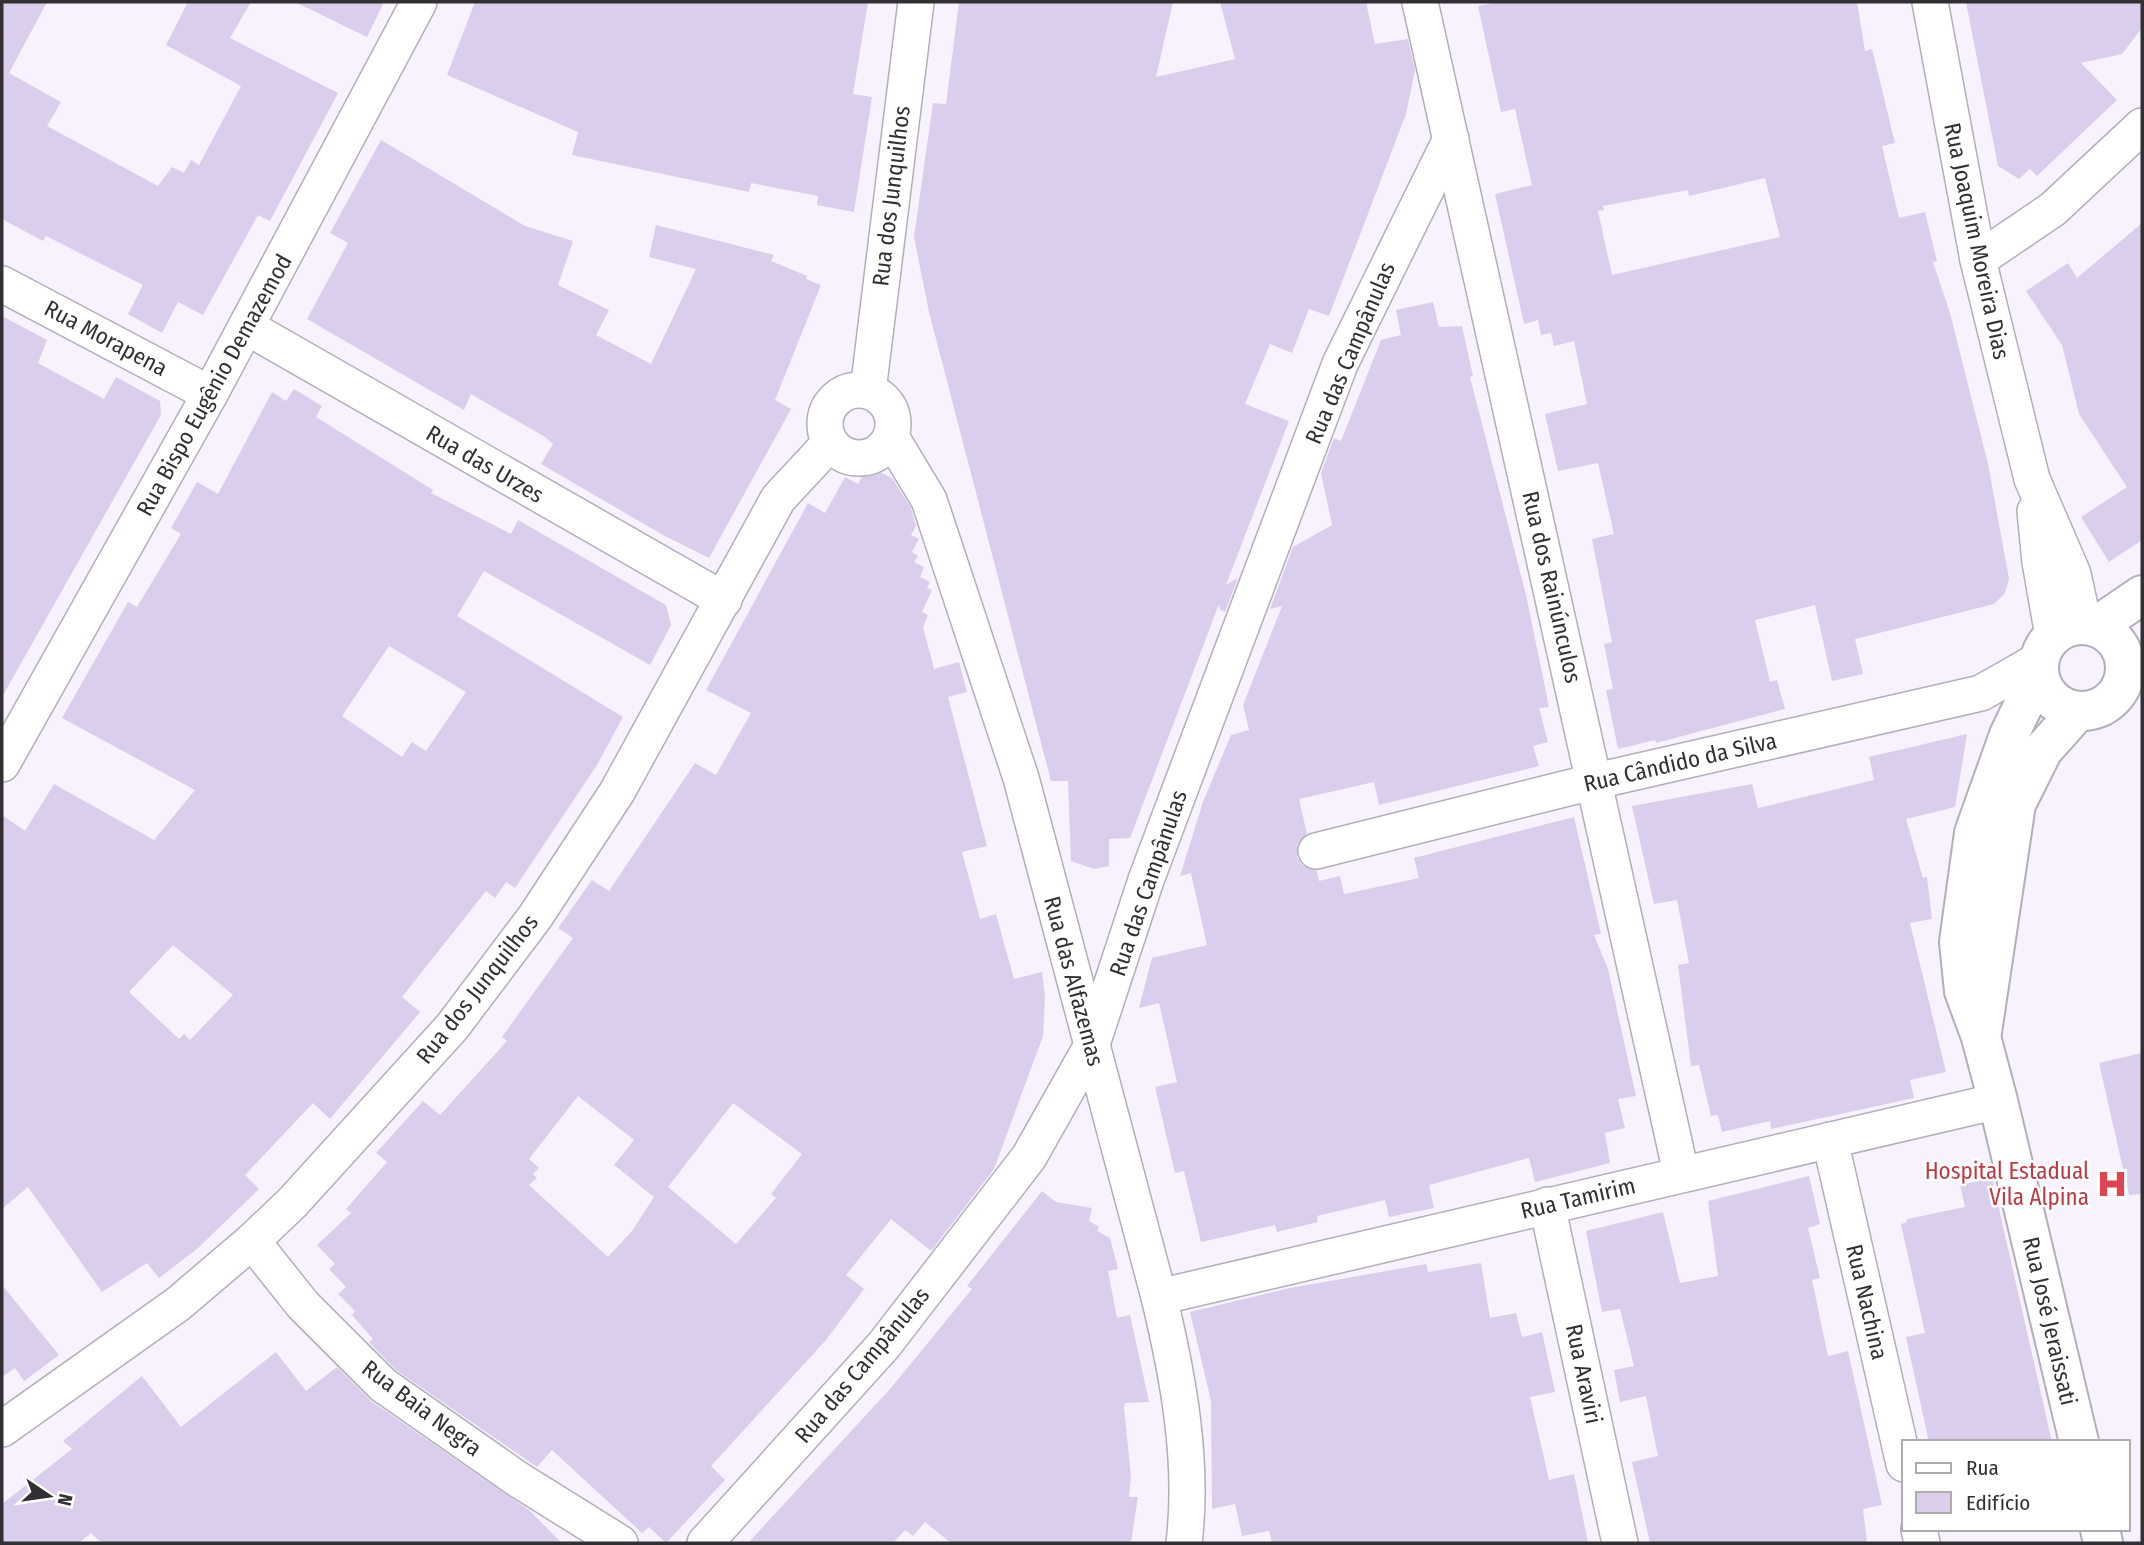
<svg xmlns="http://www.w3.org/2000/svg" width="2144" height="1545" font-family="'Fira Sans Condensed',sans-serif">
<rect width="100%" height="100%" fill="#f7f2fe"/>
<g fill="#daceec" fill-rule="evenodd">
<path d="M2 2H47L9 73 61 102 47 126 158 186 172 167 184 173 191 160 199 165 241 86 166 45 188 2H251L230 38 338 93 270 221 258 215 203 315 178 302 162 333 128 314 143 285 46 236 43 241 2 219Z"/>
<path d="M295 2H384L367 37Z"/>
<path d="M475 2H868L853 94 872 97 854 212 817 205 818 196 751 183 749 192 572 155 578 132 447 75Z"/>
<path d="M959 2H1173L1156 77 1235 59 1220 2H1366L1375 44 1408 39 1415 70 1406 114 1329 316 1309 309 1292 353 1270 344 1245 404 1289 421 1226 585 1238 578 1225 612 1220 610 1219 604 1130 838 1109 839V866L1094 869 1071 861 1068 781H1051L929 312 914 237 933 103 946 104Z"/>
<path d="M1499 2H1857L1865 51 1872 49 1895 143 1882 146 1899 218 1925 212 1937 261 1933 262 1950 313 1988 464 2009 579 2005 593 1994 604 1855 639 1863 674 1832 681 1815 605 1755 620 1770 682 1777 680 1785 709 1656 743 1655 740 1618 749 1606 690 1613 689 1604 644 1612 642 1592 539 1614 534 1598 463 1558 471 1545 414 1587 404 1574 341 1554 346 1551 333 1541 335 1538 320 1524 324 1495 194 1532 185 1515 109 1501 112 1478 6ZM1765 178 1780 237 1612 275 1598 211 1604 210 1603 206 1688 190 1689 196Z"/>
<path d="M1966 2H2142V28L2122 54 2081 63 2117 100 2037 176 2030 169 2019 179 1998 166Z"/>
<path d="M381 140 525 226 573 241 558 285 609 310 596 335 651 364 696 269 649 257 656 225 774 255 771 261 807 276 806 279 821 285 775 400 791 409 709 558 663 535 541 464 553 444 545 437 471 394 464 410 307 319 348 243 330 233Z"/>
<path d="M2142 223V540L2109 562 2081 517 2127 487 2079 414 2062 345 2026 291 2068 263 2077 278Z"/>
<path d="M1433 302 1439 327 1462 326 1473 376 1470 377 1526 595 1549 707 1539 708 1548 742 1533 746 1539 766 1379 805 1374 782 1299 799 1307 834 1297 845V857L1302 865 1317 871 1319 881 1340 876 1344 894 1419 878 1414 858 1574 817 1601 934 1594 935 1608 969 1636 1096 1618 1099 1625 1128 1605 1133 1610 1163 1535 1182 1529 1158 1429 1185 1434 1208 1389 1217 1385 1200 1317 1216 1318 1222 1277 1232 1275 1225 1201 1242 1184 1171 1175 1173 1155 1087 1177 1082 1159 1003 1139 1008 1152 958 1207 945 1191 873 1180 876 1203 802 1231 735 1249 730 1243 705 1282 606 1270 609 1293 547 1332 525 1321 473 1334 438 1341 441 1381 340 1401 335 1396 310Z"/>
<path d="M2 316 47 340 38 363 104 399 116 377 160 401 161 415 2 697Z"/>
<path d="M294 389 322 406 316 417 433 490 431 493 511 534 518 520 666 605 671 625 650 665 484 571 457 616 623 717 597 765 515 888 506 882 495 898 486 891 402 997 420 1012 330 1119 313 1103 245 1175 259 1189 197 1249 159 1278 147 1263 102 1292 28 1187 2 1209V815L25 831 54 784 154 840 195 790 62 718 128 602 137 607 181 534 171 528 197 482 218 494 272 392 286 401ZM389 646 466 692 426 751 412 742 402 757 342 716ZM173 945 233 995 190 1040 184 1034 179 1039 129 992Z"/>
<path d="M868 466 892 478 911 508 916 526 911 535 919 539 912 552 918 556 914 562 924 567 920 577 930 582 927 588 932 590 922 612 928 615 923 627 934 669 959 662 967 692 948 697 987 846 962 852 980 919 996 914 1014 979 1042 972 1045 997 1043 1036 994 1169 931 1251 891 1219 846 1275 864 1289 826 1340 711 1466 725 1480 666 1543 649 1527 642 1533 552 1450 537 1467 396 1370 369 1342 373 1339 352 1315 355 1311 338 1294 346 1287 329 1269 335 1264 317 1245 351 1213 346 1209 387 1162 376 1153 423 1101 440 1115 507 1041 502 1037 573 938 558 928 592 880 609 891 695 763 716 775 751 713 706 690 808 503 825 513 845 477 858 484ZM578 1096 634 1140 614 1165 654 1197 632 1231 608 1257 529 1185 537 1178 533 1174 539 1168 529 1159ZM733 1103 802 1154 771 1194 776 1198 736 1244 668 1187Z"/>
<path d="M1967 734 1955 807 1906 819 1923 878 1927 877 1932 919 1910 923 1946 1072 1910 1080 1914 1098 1771 1129 1770 1121 1722 1132 1718 1115 1711 1116 1699 1065 1691 1066 1678 965 1689 963 1677 900 1654 904 1632 806 1752 784 1758 808 1874 780 1869 757Z"/>
<path d="M2142 1053V1194L2129 1195 2099 1063Z"/>
<path d="M1809 1176 1820 1224 1808 1228 1820 1278 1812 1280 1828 1356 1848 1351 1882 1505 1863 1509 1867 1543H1650L1632 1462 1658 1456 1646 1396 1620 1402 1614 1370 1634 1366 1620 1309 1602 1312 1586 1231 1663 1212 1680 1283 1718 1276 1708 1201Z"/>
<path d="M1992 1178 2052 1442H1929L1906 1337 1925 1333 1901 1224 1907 1222V1219L1965 1207 1960 1185Z"/>
<path d="M1042 1191 1056 1202 1092 1208 1089 1221 1099 1227 1097 1231 1110 1238 1118 1269 1108 1271 1117 1318 1130 1315 1149 1402 1125 1403 1124 1408 1131 1477 1129 1497H1138L1131 1543H951L925 1522 913 1536 905 1530 893 1543H748L890 1389 972 1289 967 1286Z"/>
<path d="M1481 1263 1490 1318 1516 1313 1522 1337 1542 1332 1555 1392 1530 1397 1549 1480 1574 1474 1588 1543H1272L1269 1531 1242 1536 1235 1504 1212 1509 1211 1401 1190 1312 1290 1288 1426 1264 1428 1272Z"/>
<path d="M2 1285 59 1355 24 1381 15 1368 2 1377Z"/>
<path d="M276 1352 306 1391 337 1367 371 1401 529 1510 562 1543H102L91 1533 79 1543H2V1504L72 1449 63 1441 142 1376 181 1427Z"/>
</g>
<g fill="none" stroke-linecap="round" stroke-linejoin="round">
<g stroke="#b3aeba" stroke-width="38">
<g id="street">
<path d="M1420 2 1681 1173"/>
<path d="M1930 2 1978 260 2032 479 2073 574 2084 625"/>
<path d="M1978 260 2053 209 2142 126"/>
<path d="M2 284 210 394"/>
<path d="M247 327 724 600"/>
<circle cx="859" cy="424" r="34"/>
<path d="M868 391 916 2"/>
<path d="M891 437 929 500 1021 778 1159 1297C1178 1376 1194 1461 1184 1543"/>
<path d="M2035 511 2040 562 2053 636"/>
<path d="M2 764 210 394 419 2"/>
<path d="M1316 851 1596 781 1981 693 2039 660"/>
<path d="M1830 1140 1904 1464"/>
<path d="M1547 1205 1620 1543"/>
<path d="M252 1241 303 1305 383 1385 516 1478 620 1543"/>
<path d="M1159 1297 1998 1101"/>
<path d="M2 1429 178 1304 252 1241 292 1203 452 1027 535 917 617 792 778 499 830 443"/>
<path d="M1919 1529 1922 1543"/>
<path d="M705 1543 884 1345 1029 1157 1091 1047 1146 880 1340 364 1451 139"/>
</g>
</g>
<g stroke="#b3aeba" stroke-width="42">
<g id="secondary">
<circle cx="2082" cy="668" r="43"/>
<path d="M2095 627 2142 595"/>
<path d="M2039 673 2009 735 1974 833 1959 942 1964 991 1981 1037 1998 1101 2079 1442"/>
<path d="M1982 1032 2016 804 2043 750 2077 712"/>
<path d="M2100 1529 2103 1543"/>
</g>
</g>
<use href="#street" stroke="#fff" stroke-width="35"/>
<use href="#secondary" stroke="#fff" stroke-width="38"/>
</g>
<defs>
<g id="hospital-bare" transform="scale(2.415)"><path d="M-5-5h3v3.5h4V-5h3V5h-3V1.5h-4V5h-3Z" fill="#e0444e" stroke="#fff" stroke-width="2.5" paint-order="stroke"/></g>
</defs>
<g fill-rule="evenodd">
<use href="#hospital-bare" x="2112" y="1184"/>
</g>
<g text-anchor="middle" dominant-baseline="central" stroke-width="5" stroke-linejoin="round" paint-order="stroke">
<g font-size="23" fill="#323035" stroke="#fff">
<text transform="translate(891 196) rotate(-83)">Rua dos Junquilhos</text>
<text transform="translate(1977 241) rotate(78)">Rua Joaquim Moreira Dias</text>
<text transform="translate(106 338) rotate(28)">Rua Morapena</text>
<text transform="translate(1350 353) rotate(-67)">Rua das Campânulas</text>
<text transform="translate(214 385) rotate(-61)">Rua Bispo Eugênio Demazemod</text>
<text transform="translate(485 464) rotate(30)">Rua das Urzes</text>
<text transform="translate(1552 587) rotate(77)">Rua dos Rainúnculos</text>
<text transform="translate(1680 762) rotate(-13)">Rua Cândido da Silva</text>
<text transform="translate(1148 883) rotate(-71)">Rua das Campânulas</text>
<text transform="translate(1074 981) rotate(75)">Rua das Alfazemas</text>
<text transform="translate(477 989) rotate(-52)">Rua dos Junquilhos</text>
<text transform="translate(1578 1198) rotate(-13)">Rua Tamirim</text>
<text transform="translate(1867 1302) rotate(77)">Rua Nachina</text>
<text transform="translate(2050 1321) rotate(77)">Rua José Jeraissati</text>
<text transform="translate(862 1365) rotate(-50)">Rua das Campânulas</text>
<text transform="translate(1584 1374) rotate(78)">Rua Araviri</text>
<text transform="translate(422 1408) rotate(37)">Rua Baia Negra</text>
</g>
<g font-size="23" fill="#be3a42" stroke="#fff" text-anchor="end">
<text x="2089" y="1171">Hospital Estadual<tspan x="2089" dy="26">Vila Alpina</tspan></text>
</g>
</g>
<rect width="2144" height="1545" fill="none" stroke="#323035" stroke-width="7"/>
<rect x="1902" y="1440" width="228" height="91" fill="#ffffff" stroke="#adacae" stroke-width="2"/>
<rect x="1916" y="1463" width="35" height="10" fill="#ffffff" stroke="#adacae" stroke-width="2"/>
<text x="1966" y="1475" font-size="21" fill="#323035">Rua</text>
<rect x="1916" y="1492" width="35" height="21" fill="#daceec" stroke="#adacae" stroke-width="2"/>
<text x="1966" y="1510" font-size="21" fill="#323035">Edifício</text>
<g transform="translate(49 1496) rotate(103)" stroke="#ffffff" stroke-width="5" paint-order="stroke">
<path d="M0-5L12 26L0 18L-12 26Z" fill="#323035"/>
<text y="-10" font-size="19" font-weight="bold" text-anchor="middle" fill="#323035">N</text>
</g>
</svg>
